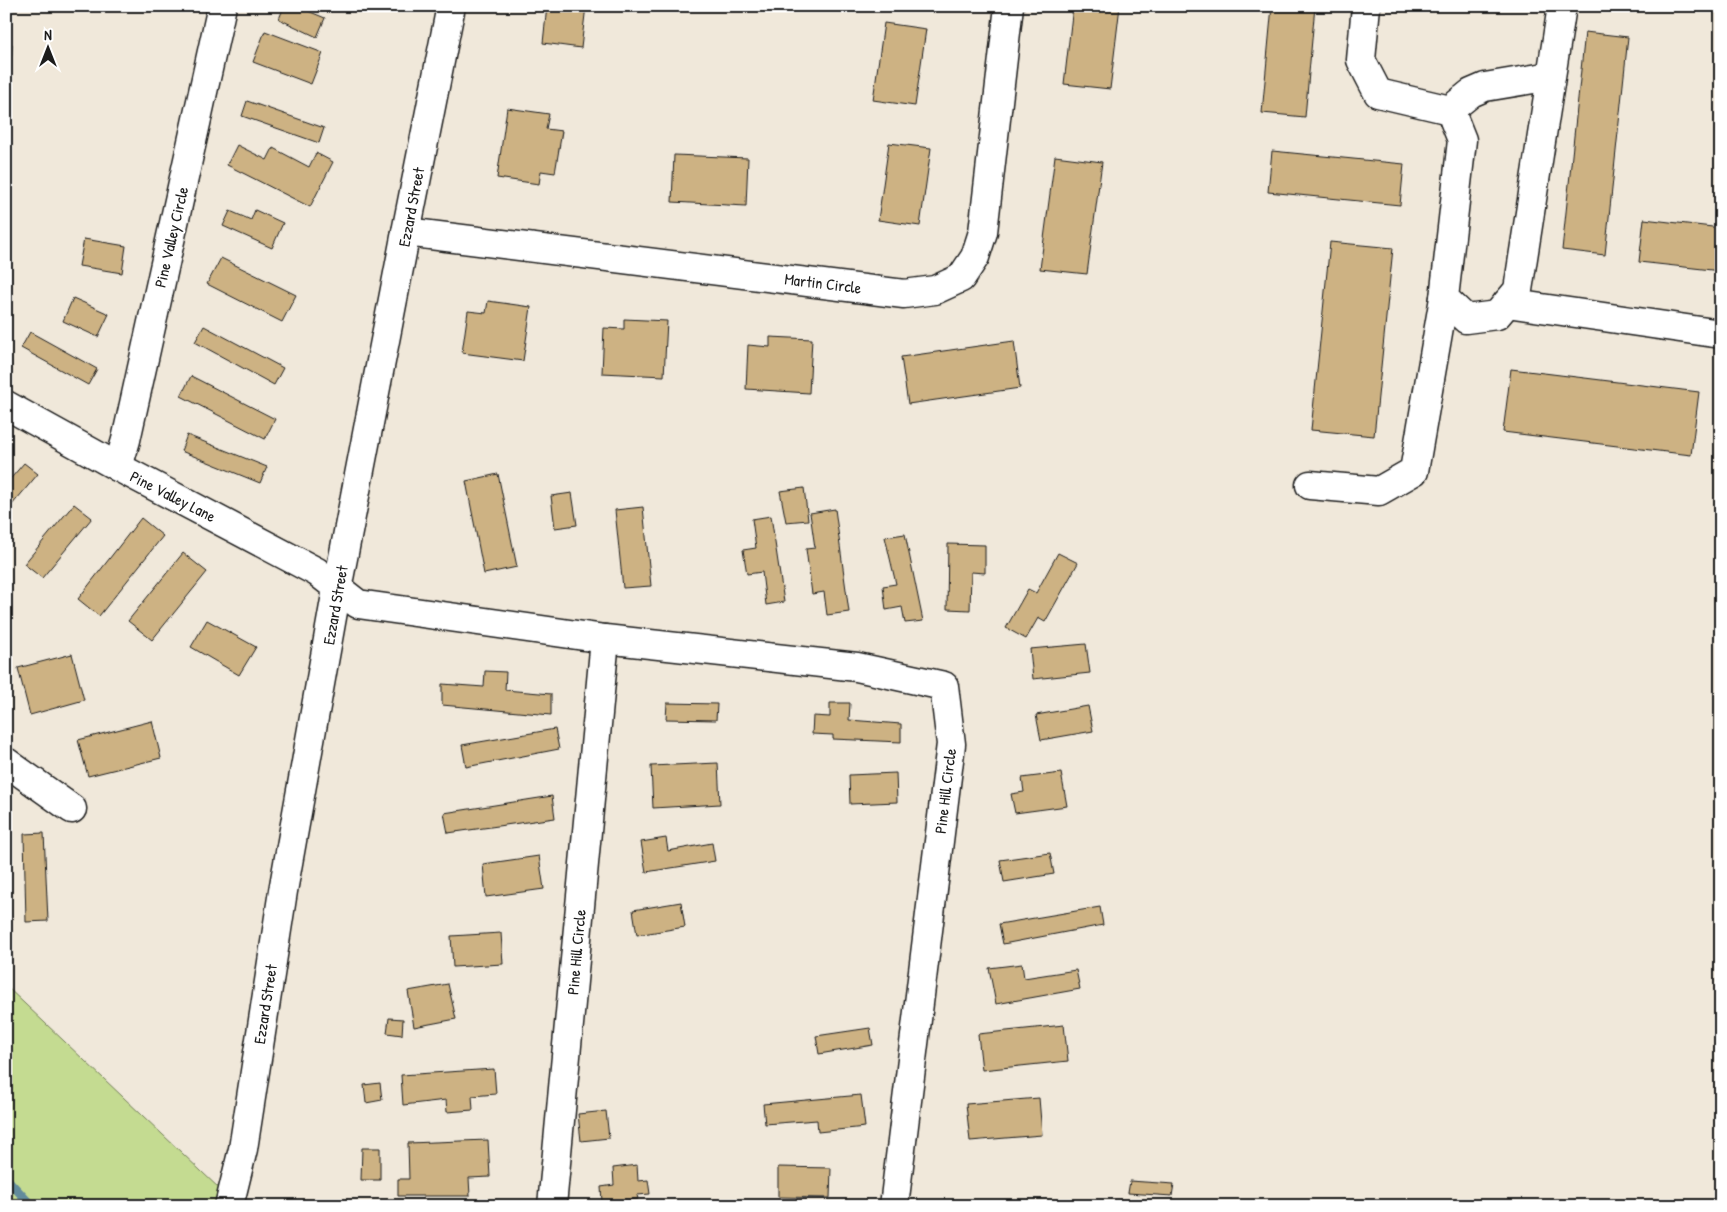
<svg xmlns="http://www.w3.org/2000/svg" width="1727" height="1212" font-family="'Patrick Hand',sans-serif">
<rect width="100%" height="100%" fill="#f0e8da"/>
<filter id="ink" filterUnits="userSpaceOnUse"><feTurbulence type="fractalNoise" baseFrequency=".02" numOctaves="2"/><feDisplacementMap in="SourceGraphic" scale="10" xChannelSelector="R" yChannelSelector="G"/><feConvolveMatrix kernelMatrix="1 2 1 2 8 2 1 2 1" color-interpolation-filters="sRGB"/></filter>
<g filter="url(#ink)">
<path fill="#c4db91" stroke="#707c56" d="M6 986 221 1190 238 1206H6Z"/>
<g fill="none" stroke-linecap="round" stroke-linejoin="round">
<path stroke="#628b9c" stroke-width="9" d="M6 1178 32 1206"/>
</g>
<g fill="#cdb283" stroke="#1c1c1c">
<path d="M278 6H310L308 11 325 18 317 37 279 19 283 9Z"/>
<path d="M547 6H586L581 48 543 43Z"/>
<path d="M1073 6H1120L1110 89 1064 84Z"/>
<path d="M1272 6H1315L1305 117 1262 113Z"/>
<path d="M884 23 926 29 915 106 873 100Z"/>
<path d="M265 31 323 53 311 84 253 62Z"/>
<path d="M1585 32 1628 37 1605 255 1562 250Z"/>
<path d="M6 44H12L11 71 6 70Z"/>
<path d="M247 101 324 128 319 143 242 116Z"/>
<path d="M507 108 549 114 546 129 562 131 555 173 541 171 539 184 497 178Z"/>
<path d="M889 143 931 148 920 226 878 220Z"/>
<path d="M237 145 267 160 273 148 309 167 316 153 333 162 310 207 227 165Z"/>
<path d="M1272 151 1404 164 1400 205 1268 192Z"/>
<path d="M674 155 748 158 746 206 672 202Z"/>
<path d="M1055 156 1102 162 1087 274 1040 269Z"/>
<path d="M255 210 283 223 272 248 223 226 230 211 251 220Z"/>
<path d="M1644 219 1721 228V271L1639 262Z"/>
<path d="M84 239 126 246 122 273 79 266Z"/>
<path d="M1330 242 1393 248 1374 436 1311 430Z"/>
<path d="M221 258 296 295 282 322 207 284Z"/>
<path d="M73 298 109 314 98 337 63 321Z"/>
<path d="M488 301 531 307 523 361 462 353 468 311 486 313Z"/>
<path d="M624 319 667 321 664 376 602 373 604 328 624 329Z"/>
<path d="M204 326 283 368 274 385 195 342Z"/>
<path d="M30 332 97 369 88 385 21 348Z"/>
<path d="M770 337 812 339 809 393 746 389 748 345 770 347Z"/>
<path d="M1014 341 1020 388 908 404 901 357Z"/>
<path d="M1511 369 1699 392 1691 455 1503 432Z"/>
<path d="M191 376 275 419 265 439 181 396Z"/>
<path d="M187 435 267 467 260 483 181 451Z"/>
<path d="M24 463 38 474 6 512V484Z"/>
<path d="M498 474 517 567 484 574 466 481Z"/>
<path d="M804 488 808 520 786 522 780 491Z"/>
<path d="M572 493 577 525 555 528 551 496Z"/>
<path d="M74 504 92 518 42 578 24 564Z"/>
<path d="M643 507 651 586 623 588 615 510Z"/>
<path d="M835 509 849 612 827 615 824 592 812 594 806 549 815 548 810 513Z"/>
<path d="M771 516 784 602 766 605 762 572 747 574 743 550 756 548 752 519Z"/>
<path d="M141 518 163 536 99 616 78 599Z"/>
<path d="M905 534 923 621 905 623 902 607 886 610 883 586 896 584 885 537Z"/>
<path d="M948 544 985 545V573L971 572 970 610 947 609Z"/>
<path d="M183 553 207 572 152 640 128 621Z"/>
<path d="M1058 553 1078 563 1045 622 1038 618 1026 639 1006 628 1028 589 1036 593Z"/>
<path d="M207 620 256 647 239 675 191 647Z"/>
<path d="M1086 644 1090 673 1033 679 1030 649Z"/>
<path d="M72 654 84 700 30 715 18 668Z"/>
<path d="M485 671 506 672 505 690 551 694V715L442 705V684L484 687Z"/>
<path d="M667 703 717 704 716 720 666 719Z"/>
<path d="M830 703H850L849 720 901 724V742L833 739V735L812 734 813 716 830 717Z"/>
<path d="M1088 706 1093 731 1041 740 1036 715Z"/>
<path d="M152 721 161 758 88 776 78 740Z"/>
<path d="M555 729 559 749 466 767 462 745Z"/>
<path d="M718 763 720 804 653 808 651 766Z"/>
<path d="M896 773 897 802 850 804 849 775Z"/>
<path d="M1061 773 1067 806 1015 813 1011 794 1024 792 1022 778Z"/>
<path d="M552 796 555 818 448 833 444 813Z"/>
<path d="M44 833 48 921 26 922 24 834Z"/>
<path d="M666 838 668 851 712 843 715 861 646 872 641 842Z"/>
<path d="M1050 853 1054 874 1004 882 1000 860Z"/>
<path d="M539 856 544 889 486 897 483 864Z"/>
<path d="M681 902 685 927 637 935 633 910Z"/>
<path d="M1100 907 1103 925 1003 944 999 924Z"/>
<path d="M501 933 503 964 453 967 451 936Z"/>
<path d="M1022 964 1024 978 1076 970 1080 989 996 1004 989 968Z"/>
<path d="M448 984 456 1019 414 1027 408 991Z"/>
<path d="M389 1018 403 1019 402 1035 387 1033Z"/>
<path d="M1064 1025 1068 1061 982 1070 978 1034Z"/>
<path d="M870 1028 873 1045 819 1054 816 1036Z"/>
<path d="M494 1069 496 1094 472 1096 473 1110 447 1112 446 1100 403 1105 401 1075Z"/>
<path d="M380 1083 382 1100 366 1103 364 1085Z"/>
<path d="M861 1095 865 1127 818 1132 817 1120 765 1124 763 1104Z"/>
<path d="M1039 1098 1042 1135 970 1141 966 1104Z"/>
<path d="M606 1111 609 1138 581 1141 578 1114Z"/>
<path d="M488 1140 490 1177 469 1178 470 1196H398V1179H409L408 1143Z"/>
<path d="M362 1148H380V1180H361Z"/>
<path d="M637 1165 638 1181 648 1180 650 1194 637 1195 638 1199 602 1202 601 1187 614 1185 613 1168Z"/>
<path d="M778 1167 831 1168 830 1198 778 1197Z"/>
<path d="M1130 1181 1174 1184 1172 1196 1128 1193Z"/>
</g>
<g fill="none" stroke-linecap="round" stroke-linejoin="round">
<g stroke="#1c1c1c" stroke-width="31">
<g id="street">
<path d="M1366 6 1361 60 1378 93 1450 110 1462 140 1444 298 1466 319 1497 315 1518 290 1562 6"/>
<path d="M1450 110 1471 93 1485 87 1551 76"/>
<path d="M406 232 904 294 935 290 961 278 975 257 983 232 1009 6"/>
<path d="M1507 303 1721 334"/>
<path d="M6 405 118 467 317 572 358 604 605 639"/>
<path d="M118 467 126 440 222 6"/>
<path d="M1310 485 1379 491 1414 471 1444 298"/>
<path d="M6 762 72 809"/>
<path d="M229 1206 243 1149 283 891 337 589 406 232 451 6"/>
<path d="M552 1206 605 639 857 667 944 686 951 744 894 1206"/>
</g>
</g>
<use href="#street" stroke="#fff" stroke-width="28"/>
</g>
</g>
<g text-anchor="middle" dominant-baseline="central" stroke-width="4" stroke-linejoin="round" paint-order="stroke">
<g font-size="16" fill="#1c1c1c" stroke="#fff">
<text transform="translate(411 207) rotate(-79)">Ezzard Street</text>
<text transform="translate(171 237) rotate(-77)">Pine Valley Circle</text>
<text transform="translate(823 283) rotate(7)">Martin Circle</text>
<text transform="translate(173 496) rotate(27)">Pine Valley Lane</text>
<text transform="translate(335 605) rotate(-80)">Ezzard Street</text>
<text transform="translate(945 791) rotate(-83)">Pine Hill Circle</text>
<text transform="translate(576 952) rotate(-85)">Pine Hill Circle</text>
<text transform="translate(265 1004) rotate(-81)">Ezzard Street</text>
</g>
</g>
<rect width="1727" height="1212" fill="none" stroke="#fff" stroke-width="25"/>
<rect x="12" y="12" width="1702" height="1187" fill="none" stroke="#1c1c1c" stroke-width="2" filter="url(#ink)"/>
<g transform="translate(48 48)" stroke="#ffffff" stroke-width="4" paint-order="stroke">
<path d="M0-4L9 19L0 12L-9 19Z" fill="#1c1c1c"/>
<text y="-8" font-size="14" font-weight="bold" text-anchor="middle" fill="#1c1c1c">N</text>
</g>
</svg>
